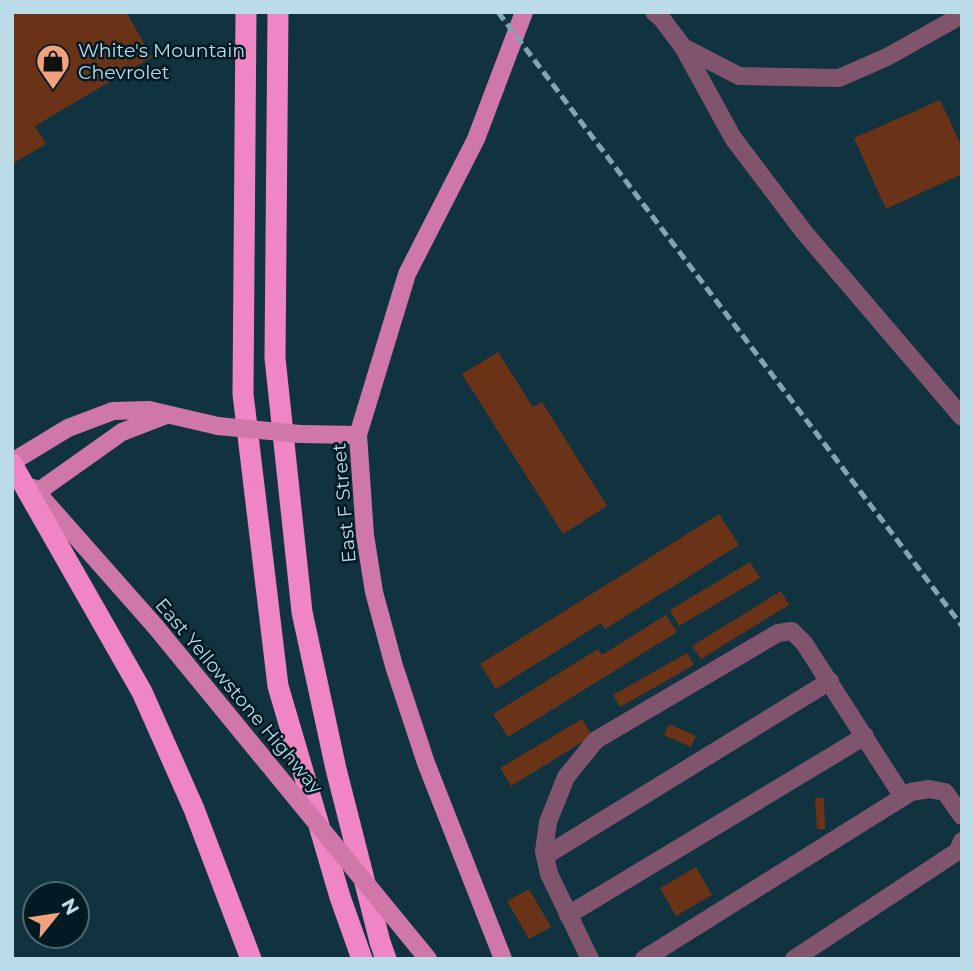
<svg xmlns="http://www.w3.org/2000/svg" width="974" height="971" font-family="Montserrat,sans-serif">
<rect width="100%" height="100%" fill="#10333f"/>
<g fill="#6a3317">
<path d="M12 12H126L152 57 35 126 46 144 12 164Z"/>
<path d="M940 100 962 147V174L886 209 854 138Z"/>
<path d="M498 352 533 407 542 402 607 506 563 534 462 374Z"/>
<path d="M719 514 739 545 605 629 601 623 496 689 480 664Z"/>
<path d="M750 562 760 578 679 626 670 610Z"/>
<path d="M781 591 789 605 701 659 692 646Z"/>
<path d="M666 615 677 632 508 737 493 714 598 649 602 655Z"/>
<path d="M687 653 694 665 620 707 613 695Z"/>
<path d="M582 719 592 736 511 786 500 768Z"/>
<path d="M669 724 696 736 691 747 664 735Z"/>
<path d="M815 798H824L825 829H817Z"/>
<path d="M696 867 712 895 676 916 660 888Z"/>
<path d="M529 889 551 927 529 939 507 901Z"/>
</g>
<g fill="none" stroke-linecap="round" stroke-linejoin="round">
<g stroke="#80546d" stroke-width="18">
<path d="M654 12 662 19 683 47 739 76 839 78 887 57 962 15"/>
<path d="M683 47 733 138 804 232 962 417"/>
<path d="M545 856 830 681"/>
<path d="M568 915 865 736"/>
<path d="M590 959 549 874 544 851 548 822 566 777 596 740 778 633 792 631 804 643 903 797"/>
<path d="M644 959 911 792 929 789 945 792 962 816"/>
<path d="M794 959 958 851 962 841"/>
</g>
<g stroke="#d077aa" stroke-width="18">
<path d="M300 434 358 435"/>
<path d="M12 462 68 428 113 411 149 410 218 426"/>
<path d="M33 488 155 626"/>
<path d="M36 493 122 432 166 415"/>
<path d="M503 959 426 763 394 666 374 592 365 535 358 435 407 274 476 139 524 12"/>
</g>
<g stroke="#ef85c2" stroke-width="21">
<path d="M246 12 243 394 278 686 340 897 362 959"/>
<path d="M278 12 275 358 302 612 336 769 380 942 386 959"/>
<path d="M12 464 142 692 194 809 251 959"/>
</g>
<path stroke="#84a4b1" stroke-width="5" stroke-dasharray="10 5" stroke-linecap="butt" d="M498 12 962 626"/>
<g stroke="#d077aa" stroke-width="18">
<path d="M218 426 300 434"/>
<path d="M155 626 428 959"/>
</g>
</g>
<defs>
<g id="shop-pin" transform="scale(1.75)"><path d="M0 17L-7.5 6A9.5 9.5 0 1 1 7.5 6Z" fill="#f1a17c" stroke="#001a23"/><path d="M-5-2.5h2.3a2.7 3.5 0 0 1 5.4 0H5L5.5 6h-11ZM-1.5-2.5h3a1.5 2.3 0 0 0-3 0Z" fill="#111"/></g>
</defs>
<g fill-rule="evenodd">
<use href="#shop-pin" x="53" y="61"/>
</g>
<g text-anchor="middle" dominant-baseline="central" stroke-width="5" stroke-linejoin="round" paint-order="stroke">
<g font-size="19" fill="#bbdbe8" stroke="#001a23" text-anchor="start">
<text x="78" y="50">White's Mountain<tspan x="78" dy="22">Chevrolet</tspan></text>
</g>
<g font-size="19" fill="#bbdbe8" stroke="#001a23">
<text transform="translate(344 503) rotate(-95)">East F Street</text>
<text transform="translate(239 696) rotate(50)">East Yellowstone Highway</text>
</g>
</g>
<rect width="974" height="971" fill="none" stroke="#bbdbe8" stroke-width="28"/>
<g transform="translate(56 915) rotate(60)"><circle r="33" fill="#001a23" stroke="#4b6772" stroke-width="2"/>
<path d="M0-5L12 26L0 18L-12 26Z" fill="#f1a17c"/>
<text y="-10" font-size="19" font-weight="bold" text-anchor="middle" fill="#bbdbe8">N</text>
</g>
</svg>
